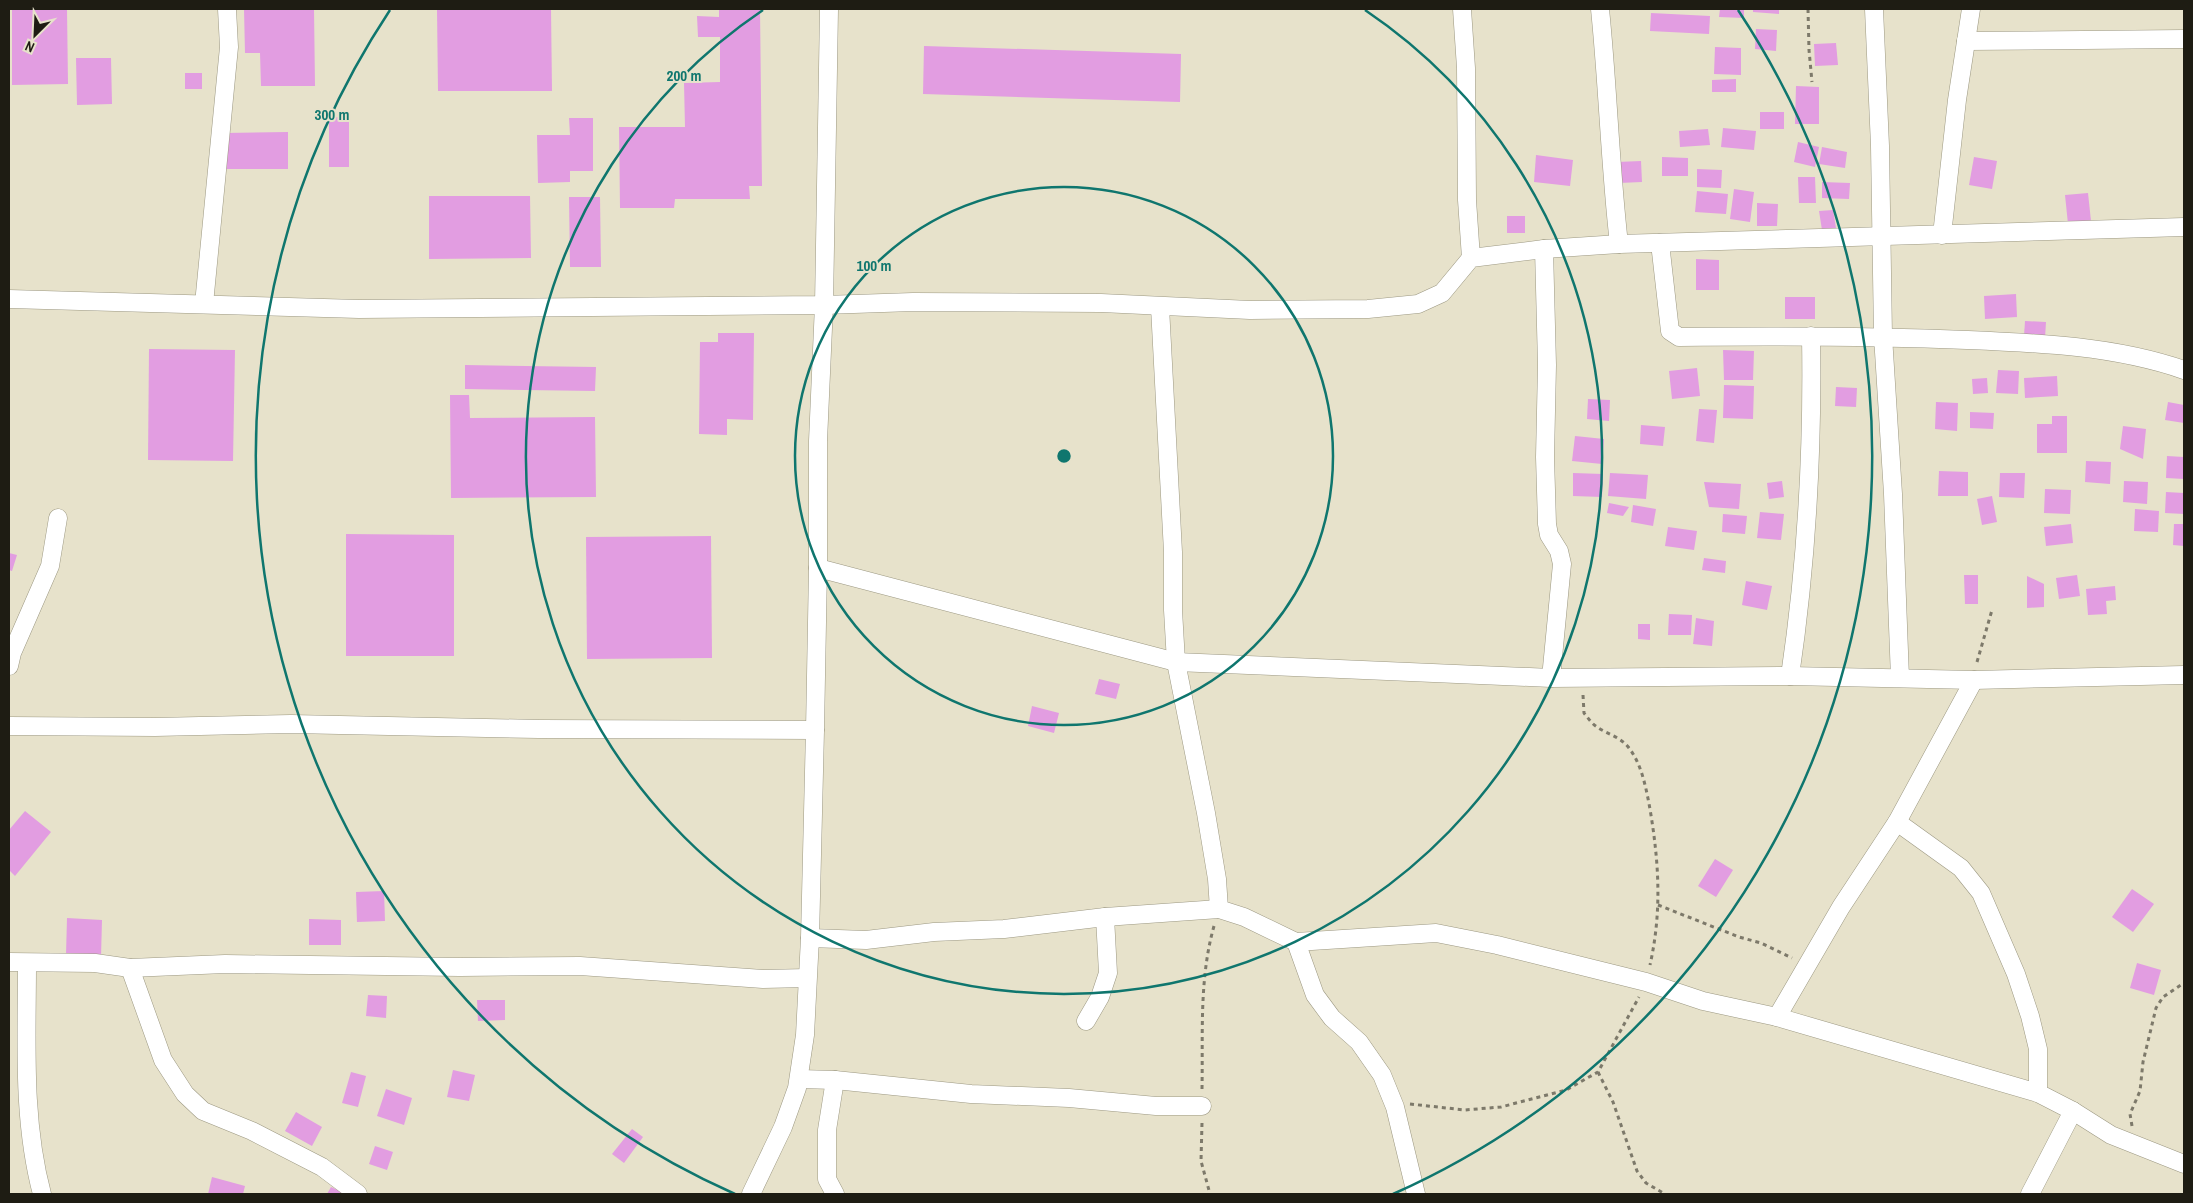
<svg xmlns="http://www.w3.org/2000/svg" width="2193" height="1203" font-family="'Archivo Narrow',sans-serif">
<rect width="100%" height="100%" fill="#e7e2cb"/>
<g fill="#e29de1">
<path d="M12 9H67L68 84 12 85Z"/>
<path d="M244 9H314L315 86H261L260 53H245Z"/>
<path d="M437 9H551L552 91H438Z"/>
<path d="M719 9H760L762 186H749L750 199H675L674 208H620L619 127H685L684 83 720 82V37H698L697 16 719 17Z"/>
<path d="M1720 9H1744V18L1719 17Z"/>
<path d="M1753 9H1779V14L1753 12Z"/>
<path d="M1651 13 1710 16 1709 34 1650 31Z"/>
<path d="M1756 29 1777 30 1776 51 1755 49Z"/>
<path d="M1836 43 1838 65 1815 66 1814 44Z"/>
<path d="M924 46 1181 54 1180 102 923 94Z"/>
<path d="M1715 47 1741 48V75L1714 74Z"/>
<path d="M76 58H111L112 104 77 105Z"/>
<rect x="185" y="73" width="17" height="16"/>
<path d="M1736 79V92H1712V80Z"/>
<path d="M1796 86 1819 87V124H1795Z"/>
<rect x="1760" y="112" width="24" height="17"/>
<rect x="329" y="117" width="20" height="50"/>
<path d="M569 118H593V171H570V182L538 183 537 135H570Z"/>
<path d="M1723 128 1756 131 1754 150 1721 147Z"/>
<path d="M1708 129 1710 145 1680 147 1679 131Z"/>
<path d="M288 132V169H225L224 133Z"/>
<path d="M1798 142 1819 147 1815 167 1794 162Z"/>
<path d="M1822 147 1847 152 1845 168 1819 164Z"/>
<path d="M1536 155 1573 160 1570 186 1534 182Z"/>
<path d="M1662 157 1688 158V176H1662Z"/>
<path d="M1974 157 1997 161 1992 189 1969 185Z"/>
<path d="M1641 161 1642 182 1619 183 1617 162Z"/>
<path d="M1697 169 1722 170 1721 188 1697 187Z"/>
<path d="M1798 177H1815L1816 203H1799Z"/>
<path d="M1822 182 1850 183 1849 199 1822 198Z"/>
<path d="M1734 189 1754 192 1750 222 1730 219Z"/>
<path d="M1697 191 1728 194 1726 214 1695 212Z"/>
<path d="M2088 193 2091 221 2068 224 2065 195Z"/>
<path d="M429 196H530L531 258 429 259Z"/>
<path d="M569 197H600L601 267H570Z"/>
<path d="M1757 203 1778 204 1777 226H1757Z"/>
<path d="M1833 210 1836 228 1822 230 1819 211Z"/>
<rect x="1507" y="216" width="18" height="17"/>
<path d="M1696 259 1719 260V290H1696Z"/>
<path d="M2016 294 2017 317 1985 319 1984 296Z"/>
<rect x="1785" y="297" width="30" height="22"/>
<path d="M2025 321 2046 322 2045 338 2024 336Z"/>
<path d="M718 333H754L753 420 727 419V435L699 434 700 342H718Z"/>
<path d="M149 349 235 350 233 461 148 460Z"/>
<path d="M1723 350 1754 351 1753 380H1724Z"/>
<path d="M465 365 596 367 595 391 465 389Z"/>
<path d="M1697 368 1700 396 1672 399 1669 371Z"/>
<path d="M1998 370 2019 371 2018 394 1996 393Z"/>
<path d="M2057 376 2058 396 2025 398 2024 378Z"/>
<path d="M1987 378 1988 393 1973 394 1972 379Z"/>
<path d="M1724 385 1754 386 1753 419 1723 418Z"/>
<path d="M1836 387 1857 388 1856 407 1835 406Z"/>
<path d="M450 395H469L470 418 595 417 596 497 451 498Z"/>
<path d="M1588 399 1610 400 1609 421 1587 419Z"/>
<path d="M1936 402 1958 403 1957 431 1935 429Z"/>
<path d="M2168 402 2184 405V423L2165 420Z"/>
<path d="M1699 409 1717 410 1714 443 1696 441Z"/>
<path d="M1970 412 1994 413 1993 429 1970 428Z"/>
<path d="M2052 416H2067V453H2037V424H2052Z"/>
<path d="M1641 425 1665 427 1663 446 1640 444Z"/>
<path d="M2123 426 2146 429 2143 459 2120 449Z"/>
<path d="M1575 436 1604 439 1602 464 1572 461Z"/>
<path d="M2167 456 2184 457V479L2166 478Z"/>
<path d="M2086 461 2111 462 2110 484 2085 482Z"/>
<path d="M1939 471 1968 472V496H1938Z"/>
<path d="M1573 473 1603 474 1602 497 1573 496Z"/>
<path d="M1610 473 1648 475 1646 499 1608 496Z"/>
<path d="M2000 473H2025L2024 498 1999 497Z"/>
<path d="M1782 481 1784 497 1769 499 1767 483Z"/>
<path d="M2124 481 2148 482 2147 504 2123 502Z"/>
<path d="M1704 482 1741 484 1739 509 1709 507Z"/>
<path d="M2045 489 2071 490 2070 514 2044 513Z"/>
<path d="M2166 492 2184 493V514L2165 513Z"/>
<path d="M1992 496 1997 522 1982 525 1977 499Z"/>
<path d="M1609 503 1629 507 1623 516 1607 513Z"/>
<path d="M1633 505 1656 509 1653 526 1631 522Z"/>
<path d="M2135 509 2159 511 2158 532 2134 531Z"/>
<path d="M1760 512 1784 514 1781 540 1757 538Z"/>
<path d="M1723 514 1747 516 1745 534 1722 532Z"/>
<path d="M2071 524 2073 543 2046 546 2044 527Z"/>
<path d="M2174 524H2184V546L2173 545Z"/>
<path d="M1668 527 1697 531 1694 550 1665 546Z"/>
<path d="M346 534 454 535V656H346Z"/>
<path d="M711 536 712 658 587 659 586 537Z"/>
<path d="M9 553 17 555 12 571 9 570Z"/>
<path d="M1704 558 1726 561 1725 573 1702 570Z"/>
<path d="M1964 575H1978V604H1965Z"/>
<path d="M2077 575 2080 596 2059 599 2056 578Z"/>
<path d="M2027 576 2044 584V607L2027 608Z"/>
<path d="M1746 581 1772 586 1767 610 1742 605Z"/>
<path d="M2115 586 2116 600 2106 601 2107 614 2088 615 2086 589Z"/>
<path d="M1669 614 1692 615 1691 635H1668Z"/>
<path d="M1696 618 1714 621 1712 646 1693 644Z"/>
<path d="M1638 624H1650V640L1638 639Z"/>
<path d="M1099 679 1120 684 1116 699 1095 694Z"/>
<path d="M1032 706 1059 713 1054 733 1028 726Z"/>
<path d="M25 811 51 832 15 876 9 870V830Z"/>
<path d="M1715 859 1733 870 1716 897 1698 886Z"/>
<path d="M2132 889 2154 904 2133 932 2112 917Z"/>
<path d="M384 891 385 921 357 922 356 892Z"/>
<path d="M67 918 102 920 101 957 66 955Z"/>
<path d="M309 919 341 920V945H309Z"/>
<path d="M2137 963 2161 970 2154 995 2130 988Z"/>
<path d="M368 995 387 996 386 1018 366 1016Z"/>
<path d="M477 1000H505V1020L478 1021Z"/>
<path d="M453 1070 475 1075 469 1101 447 1097Z"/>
<path d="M351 1072 366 1076 358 1107 342 1103Z"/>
<path d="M386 1089 412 1098 404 1125 377 1116Z"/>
<path d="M296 1112 322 1127 312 1146 285 1131Z"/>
<path d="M632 1129 643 1137 624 1163 612 1154Z"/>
<path d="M375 1146 393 1152 387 1170 369 1164Z"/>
<path d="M212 1177 245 1186 243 1194H208Z"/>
<path d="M331 1187 346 1194H327Z"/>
</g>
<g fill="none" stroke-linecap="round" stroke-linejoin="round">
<g stroke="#9c9882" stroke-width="19">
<g id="minor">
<path d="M1462 9 1466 68 1467 200 1471 258"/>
<path d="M1600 9C1608 87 1610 166 1619 244"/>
<path d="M1874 9 1880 146 1883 336 1893 494 1900 678"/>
<path d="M1966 41 2184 39"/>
<path d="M1942 235 1957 100 1971 9"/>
<path d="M1660 243 1670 331 1679 337C1775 336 1871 336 1967 340 2040 343 2115 346 2184 370"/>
<path d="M1544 249 1547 365 1545 457 1547 524 1549 535 1559 551 1562 564 1551 678"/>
<path d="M9 299 359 309 824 305 913 302 1101 303 1250 310 1368 309 1418 304 1442 293 1471 258 1544 249 1619 244 2184 227"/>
<path d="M204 304 229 47 227 9"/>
<path d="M1160 307 1173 552V610L1176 662 1206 813 1217 879 1219 909 1244 917 1296 942 1436 933 1497 945 1646 982 1703 1001 1777 1017 2038 1093 2073 1111 2111 1135 2184 1164"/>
<path d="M818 568 1176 662 1551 678 1790 676 1974 680 2184 675"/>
<path d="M9 666 12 653 50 566 58 518"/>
<path d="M1790 676C1807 561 1813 452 1811 336"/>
<path d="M9 726 155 727 291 724 539 729 815 730"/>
<path d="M1897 822 1961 868 1981 893 2016 974 2030 1016 2038 1049V1093"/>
<path d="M810 938 866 940 934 932 1004 929 1105 917 1219 909"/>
<path d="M1296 942 1315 995 1332 1018 1359 1042 1382 1075 1395 1107 1416 1194"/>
<path d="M9 962 95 963 130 968 225 964 460 967 580 966 763 979 807 978"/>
<path d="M27 964C27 1041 22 1119 42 1194"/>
<path d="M130 968 163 1060 185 1094 203 1111 252 1131 322 1167 358 1194"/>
<path d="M1777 1017 1841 907 1897 822 1974 680"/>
<path d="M1086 1021 1100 997 1108 973 1105 917"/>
<path d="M799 1079 835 1080 971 1094 1069 1098 1156 1106H1202"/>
<path d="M751 1194 783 1127 797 1088 805 1035 810 938 815 730 818 568V441L824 305 829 9"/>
<path d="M835 1194 827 1179V1130L835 1080"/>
<path d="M2030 1194 2073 1111"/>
</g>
</g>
<g stroke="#7d796a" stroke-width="3" stroke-dasharray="4 4" stroke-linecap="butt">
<path d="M1808 9 1809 50 1812 82"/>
<path d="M1977 662 1992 610"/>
<path d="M1583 695 1584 713C1588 718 1592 724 1597 727 1607 734 1621 737 1629 748 1642 765 1646 788 1650 809 1659 863 1662 911 1650 965"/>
<path d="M1658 905 1739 937 1761 943 1792 958"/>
<path d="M1598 1072 1613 1102 1637 1171 1646 1183 1665 1194"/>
<path d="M1202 1089C1203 1034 1199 979 1214 926"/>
<path d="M1410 1104 1465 1110 1501 1107 1566 1090 1598 1072 1639 997"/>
<path d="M1202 1123 1201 1161 1210 1194"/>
<path d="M2132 1126 2130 1114 2140 1091 2143 1062 2156 1008 2163 997 2184 983"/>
</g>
<use href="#minor" stroke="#fff" stroke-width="18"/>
</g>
<g fill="none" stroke="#0f766e" stroke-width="2.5">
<circle cx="1064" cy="456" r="269"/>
<path d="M1365 10A538 538 0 1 1 763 10"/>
<path d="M735 1194A808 808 0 0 1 390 10M1738 10A808 808 0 0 1 1393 1194"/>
</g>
<circle cx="1064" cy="456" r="8" fill="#0f766e" stroke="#e7e2cb" stroke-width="2.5"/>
<g font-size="15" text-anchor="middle" font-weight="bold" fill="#0f766e" stroke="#e7e2cb" stroke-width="4" stroke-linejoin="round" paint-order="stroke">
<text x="684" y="81">200 m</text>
<text x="332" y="120">300 m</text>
<text x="874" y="271">100 m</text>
</g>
<rect width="2193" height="1203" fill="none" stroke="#1e1c13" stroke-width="20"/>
<g transform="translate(35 35) rotate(204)" stroke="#e7e2cb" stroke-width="4" paint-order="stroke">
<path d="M0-4L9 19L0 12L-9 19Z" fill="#1e1c13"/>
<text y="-8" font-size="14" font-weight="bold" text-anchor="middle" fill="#1e1c13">N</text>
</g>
</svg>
